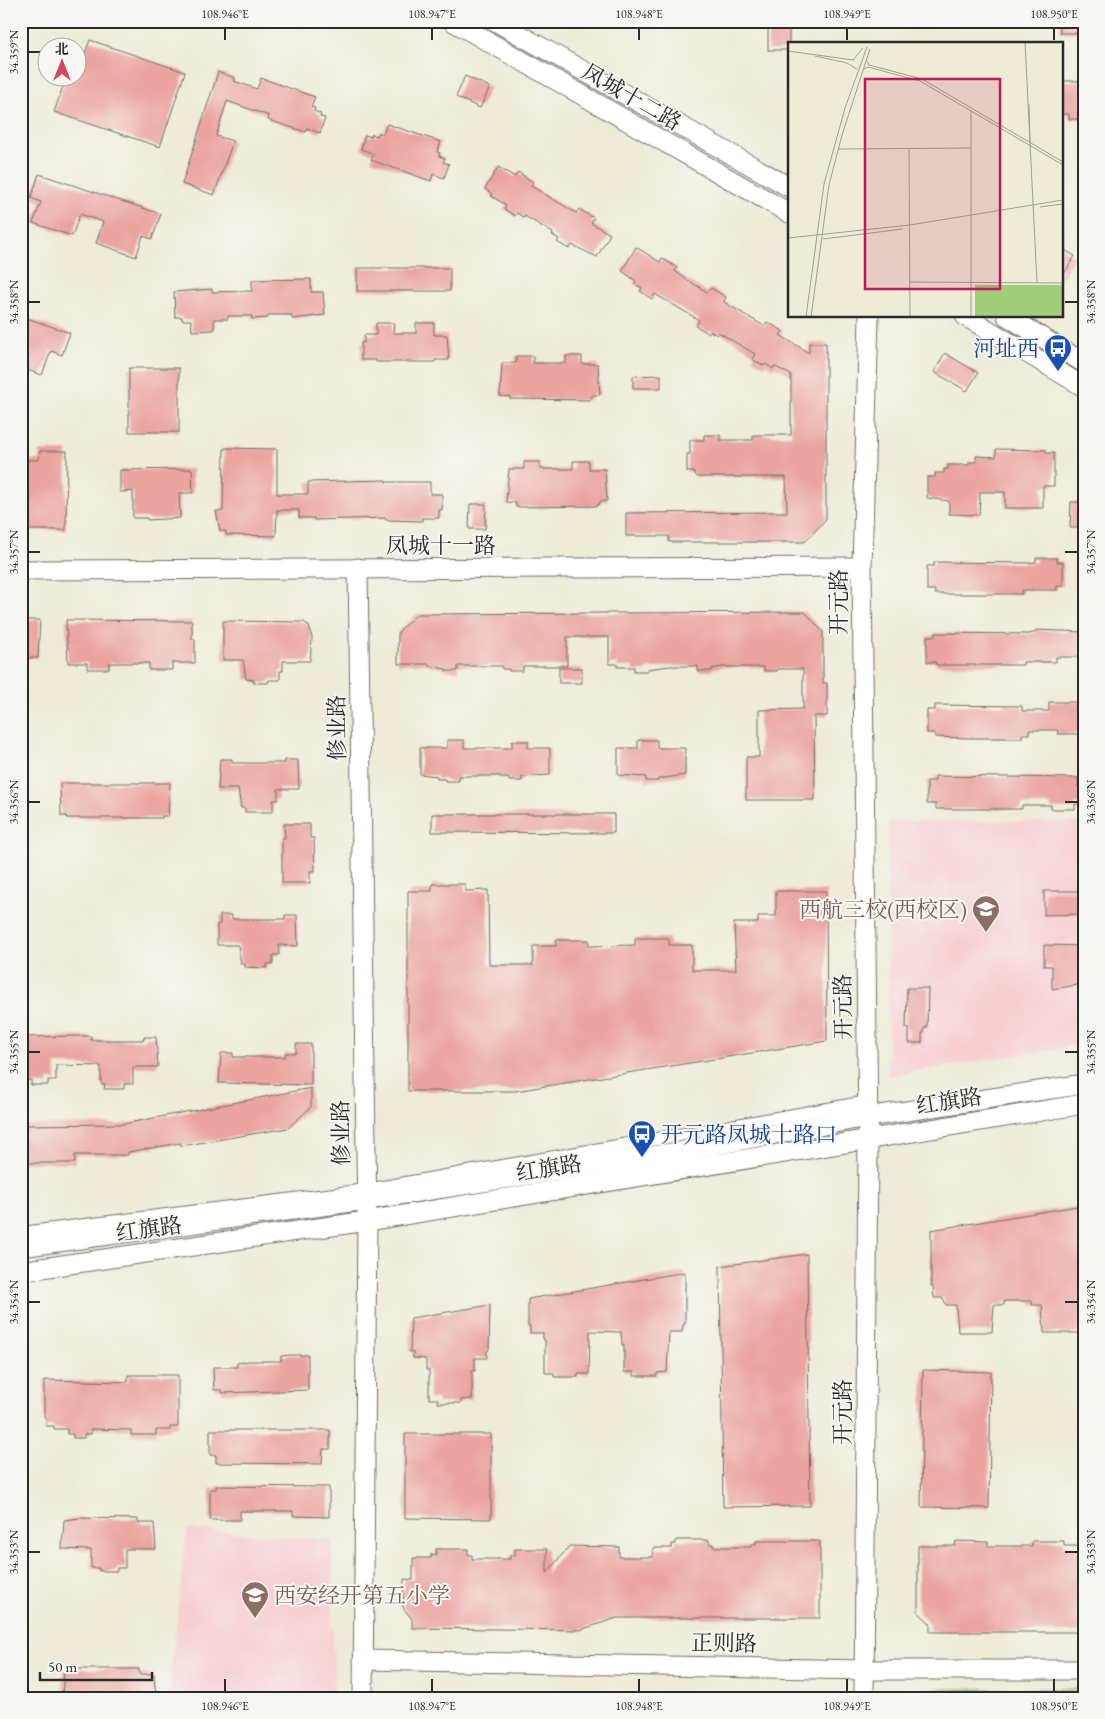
<svg xmlns="http://www.w3.org/2000/svg" width="1105" height="1719" font-family="'EB Garamond','Noto Serif SC',serif">
<rect width="100%" height="100%" fill="#f6f6f2"/>
<filter id="ink" filterUnits="userSpaceOnUse"><feTurbulence type="fractalNoise" baseFrequency=".02" numOctaves="2"/><feDisplacementMap in="SourceGraphic" scale="10" xChannelSelector="R" yChannelSelector="G"/><feConvolveMatrix kernelMatrix="1 2 1 2 8 2 1 2 1" color-interpolation-filters="sRGB"/></filter>
<filter id="wash" filterUnits="userSpaceOnUse"><feTurbulence type="fractalNoise" baseFrequency=".0096" numOctaves="4" result="noise"/><feDisplacementMap in="SourceGraphic" scale="20" xChannelSelector="R" yChannelSelector="G"/><feGaussianBlur stdDeviation="1.12" result="paint"/><feColorMatrix in="noise" values="0 0 0 0 0 0 0 0 0 0 0 0 0 0 0 0 0 1.4 0 .05"/><feComposite in="paint" operator="in"/></filter>
<g filter="url(#wash)">
<rect width="100%" height="100%" fill="#eeebd7"/>
<g fill="#f7cfd2">
<path d="M888 821 1084 822V1044L888 1076Z"/>
<path d="M187 1529 332 1540 334 1698H168Z"/>
</g>
<rect fill="#a2ce7c" stroke="#667c54" x="899" y="1689" width="185" height="9"/>
<g id="blocks">
<g fill="#eba4a0">
<rect x="768" y="21" width="21" height="29"/>
<rect x="1060" y="21" width="24" height="12"/>
<path d="M90 40 185 72 160 147 54 112 66 78H78V54L84 56Z"/>
<path d="M218 72 235 78 234 81 257 89 261 78 315 97 311 106 315 108 314 111 321 114 320 117 325 118 320 133 307 128 306 132 268 120 269 116 227 101 216 136 233 141 214 195 182 184Z"/>
<path d="M465 76 490 87 480 108 456 97Z"/>
<path d="M1061 81H1084V119H1069V114H1061Z"/>
<path d="M387 124 441 142 437 152 440 153 439 156 445 158 443 162 449 164 444 178 433 174 431 181 371 160 374 154 361 149 365 135 371 137 372 134 377 136 379 132 383 134Z"/>
<path d="M498 167 515 177 518 172 533 182 531 186 576 213 579 209 594 218 591 223 610 234 597 257 572 245 569 249 557 242 559 239 552 235 553 233 525 216 524 218 517 213 515 216 504 209 506 205 491 196 492 194 485 189Z"/>
<path d="M39 174 161 214 152 239 143 236 136 257 96 243 103 222 80 214 72 236 33 223 41 202 31 198Z"/>
<path d="M636 247 660 262 662 258 677 268 675 271 686 279 707 292 711 288 726 297 724 302 764 326 767 322 783 331 780 335 809 353V343H826V519L805 542H669V536H626V513L787 512 786 477H697L694 472H687V454H690V440H704V435H720V440H753V435H791V375L774 366 773 369 766 364 764 366 752 359 755 354 718 332 717 335 710 331 708 333 696 326 699 320 655 294 652 299 640 291 642 288 634 284 636 281 622 271Z"/>
<path d="M1061 248 1075 256 1061 279Z"/>
<rect x="357" y="268" width="93" height="23"/>
<path d="M311 279V292H323L325 315 292 319V315H268V318L252 319V316H228V319H214V330L192 331 191 320H182V317H175L174 292 212 289V292L252 291V280Z"/>
<path d="M21 316 70 333 62 355 51 351 42 375 21 368Z"/>
<path d="M376 323H394L393 333H416V323H434V335H447L449 360H435V362H376V360H361V343H364V335H376Z"/>
<path d="M945 353 978 373 967 391 934 372Z"/>
<path d="M516 356H533V363H566V356H582V364H598L600 395H593L589 400 510 399V397L500 396 502 363H516Z"/>
<rect x="129" y="368" width="50" height="64"/>
<path d="M661 375V388H633V376Z"/>
<path d="M224 448 277 449V494H308V482L386 480V482H430V494H442V510H439V518H422V521L386 520V518L314 520V518H299V510H277L276 536 226 535V531H220L216 511H223Z"/>
<path d="M996 449 1046 450V453H1054V486H1043V508H1005V492H980L979 515 949 514V501L927 498V477H935V473H944V469H948V465H969V462H976V456L996 457Z"/>
<path d="M40 451H67L66 530H21V460H39Z"/>
<path d="M573 461H589V469H605L607 501H601L597 506 516 507V503L506 502 509 469H524V462H540V469H573Z"/>
<path d="M192 469 193 493H179L180 518 147 520V518H133V491L120 492V470Z"/>
<path d="M1071 502H1084V528H1070Z"/>
<path d="M470 504H486L485 529H469Z"/>
<path d="M1036 558H1057V562H1063V586H1057V590H1022V594H935V590H927V566H934V562L1029 563 1036 562Z"/>
<path d="M805 612 823 632V683H827V716H814L815 800H746V757H759V710L803 709V669H777V671H764V667H721L712 669V671H698V666H670L647 669V671H634V667H617V664H609V637H567V666H523V671H509V669H502V666H458V671H446V669L429 666V664H398V632L417 614Z"/>
<path d="M21 620H40L38 658H21Z"/>
<path d="M66 620 192 621V639H195V663H172V670H149V663H109V669H87V663H68Z"/>
<path d="M223 621 304 622 309 626 312 638 310 661H283V671H280V680H269L268 683H254V680L246 679 243 660H223Z"/>
<path d="M1036 630 1084 632V657H1056V662H1023V665H936V662H927V636H935V633L1029 634 1036 632Z"/>
<rect x="559" y="668" width="23" height="15"/>
<path d="M1049 702H1084V730H1081V734H1058V730H1029V734H1022V738H969L935 737V733H927V710H935V705L1022 706V711H1049Z"/>
<path d="M447 740H464V748H512V741H528V748H550V775L522 777V781H509V778H501V776H459V781H445V779H437V776L420 774V748H447Z"/>
<path d="M638 740H657V748H685V775L658 779V781H646V777L618 775V748H638Z"/>
<path d="M220 759H232V763H285V760H298L299 789H278V800H273V812H245V808H241L238 789H218Z"/>
<path d="M935 776 1078 778V787H1084V804H1075V809H1051V805H1022V809H936V804H927V781H935Z"/>
<path d="M60 783H170L168 816H162V818H67V816H61Z"/>
<path d="M432 814H614V833L432 832Z"/>
<path d="M284 824H310V838H314L315 871H310V883H282V838H285Z"/>
<path d="M432 884H465V891L488 890 489 965H533V946H556V940H589V946L635 945V938H669V945H692V970H736L734 923H758V916H776V891H826L827 1041 515 1091H408V891H432Z"/>
<path d="M1044 891H1084V914L1044 915Z"/>
<path d="M220 915H232V919H285V915H297L298 946 279 945V955H273V964H267V968L245 967V964H241L238 945H217V924H220Z"/>
<path d="M1044 945 1084 946V984L1052 989V966H1044Z"/>
<path d="M907 988H928L927 1028H924V1033H922V1043H909V1028H906Z"/>
<path d="M79 1036H91V1040H144V1037H156L158 1067H133V1084H124V1089H104L105 1084H101V1066L56 1065V1080H48V1085H31V1080H26V1065H21V1037Z"/>
<path d="M296 1044H311V1085L219 1083 221 1053H233V1057H285V1053H296Z"/>
<path d="M311 1088V1107L288 1128 181 1146 180 1143 128 1152V1155H75V1163H21V1125L123 1124Z"/>
<path d="M1084 1205V1305H1081L1079 1333H1044L1042 1305H1032V1301H1004V1305H994L992 1332H958L956 1305H946L943 1298H934L933 1286H931V1230Z"/>
<path d="M807 1254 810 1506 723 1507 720 1266Z"/>
<path d="M685 1272V1324L683 1325 682 1332H669L667 1372 657 1373V1376H634V1372H624V1345H622L621 1332 590 1331 589 1374H578V1377H554V1373H545V1340L543 1339V1333H530V1326H528V1299Z"/>
<path d="M490 1305 489 1350 487 1351V1358H475V1371H472V1399L461 1400V1403H438V1399H429V1370H426V1359L413 1358V1352H410L411 1318Z"/>
<path d="M290 1355H308V1390L222 1393V1390H214L213 1367H237V1363L249 1361H281V1356Z"/>
<path d="M923 1370 991 1372 989 1508 921 1507Z"/>
<path d="M128 1375H178V1427H170V1430H156V1435H131V1430L91 1429V1434H84V1438H73V1434H67V1429H54V1426H46V1417H44V1380L128 1382Z"/>
<path d="M210 1430H330V1449H323L322 1464 216 1463V1455H210Z"/>
<path d="M405 1434H491V1519L405 1518Z"/>
<path d="M216 1486 329 1487V1517L293 1516V1511H240V1520H210V1489H216Z"/>
<path d="M80 1518 138 1519V1523H154L156 1549H125V1568H117V1571H99V1568H91V1550L62 1549 64 1520Z"/>
<path d="M676 1540H709V1544H713V1547H751V1544H756V1541H820V1618H617L580 1630 412 1628V1619L403 1608 404 1579 413 1580V1558H431V1554L436 1555V1549H468V1555H472V1559H510V1555L515 1556V1549H547V1573L569 1546 619 1547V1557H653V1548H672V1544H676Z"/>
<path d="M956 1541 988 1542V1546H1032V1541H1064V1546H1084V1632H930V1623L918 1612V1546H955Z"/>
<path d="M79 1669H139V1674H154L156 1698H62L64 1671Z"/>
</g>
</g>
</g>
<g filter="url(#ink)">
<use href="#blocks" fill-opacity="0" stroke="#6f6e67" stroke-width="1"/>
<g fill="none" stroke-linecap="round" stroke-linejoin="round">
<g stroke="#6f6e67" stroke-width="14">
<path id="street" d="M21 1233 366 1190 867 1102"/>
</g>
<g stroke="#6f6e67" stroke-width="21">
<g id="secondary">
<path d="M452 21 789 213"/>
<path d="M495 21 789 187"/>
<path d="M965 316 1084 387"/>
<path d="M1007 316 1084 363"/>
<path d="M358 568 367 1221 363 1698"/>
<path d="M21 570 862 567"/>
<path d="M21 1247 366 1200 672 1153 867 1117 1084 1084"/>
<path d="M21 1271 367 1221 1084 1104"/>
<path d="M363 1660 864 1670H1084"/>
<path d="M864 1698 868 1138 862 567 869 316"/>
</g>
</g>
<use href="#street" stroke="#fff" stroke-width="12"/>
<use href="#secondary" stroke="#fff" stroke-width="19"/>
</g>
</g>
<path fill="none" stroke="#2b2b2b" stroke-width="2" d="M225 28V40M432 28V40M639 28V40M847 28V40M1054 28V40M28 52H40M28 302H40M1065 302H1078M28 552H40M1065 552H1078M28 802H40M1065 802H1078M28 1052H40M1065 1052H1078M28 1302H40M1065 1302H1078M28 1552H40M1065 1552H1078M225 1679V1692M432 1679V1692M639 1679V1692M847 1679V1692M1054 1679V1692"/>
<defs>
<g id="bus-pin" transform="scale(1.4375)"><path d="M0 17L-7.5 6A9.5 9.5 0 1 1 7.5 6Z" fill="#1a4fb4" stroke="#f6f6f2"/><path d="M-5-6H5V4H4V6H2V4H-2V6H-4V4H-5ZM-3.5-4V0h7V-4ZM-3.5 1.2v1.5H-2V1.2ZM2 1.2v1.5H3.5V1.2Z" fill="#fff"/></g>
<g id="school-pin" transform="scale(1.4375)"><path d="M0 17L-7.5 6A9.5 9.5 0 1 1 7.5 6Z" fill="#8d6e63" stroke="#f6f6f2"/><path d="M0-5L7-2L0 1L-7-2ZM-4 1L0 2.5L4 1V4Q0 6-4 4Z" fill="#fff"/></g>
</defs>
<g fill-rule="evenodd">
<use href="#bus-pin" x="1058" y="348"/>
<use href="#school-pin" x="986" y="909"/>
<use href="#bus-pin" x="642" y="1134"/>
<use href="#school-pin" x="255" y="1595"/>
</g>
<g text-anchor="middle" dominant-baseline="central" stroke-width="4" stroke-linejoin="round" paint-order="stroke">
<g font-size="22" fill="#2b2b2b" stroke="#f6f6f2">
<text transform="translate(632 97) rotate(30)">凤城十二路</text>
<text x="441" y="545">凤城十一路</text>
<text transform="translate(838 602) rotate(-90)">开元路</text>
<text transform="translate(337 728) rotate(-91)">修业路</text>
<text transform="translate(843 1007) rotate(-91)">开元路</text>
<text transform="translate(949 1101) rotate(-9)">红旗路</text>
<text transform="translate(341 1133) rotate(-91)">修业路</text>
<text transform="translate(549 1168) rotate(-9)">红旗路</text>
<text transform="translate(149 1229) rotate(-8)">红旗路</text>
<text transform="translate(842 1412) rotate(-90)">开元路</text>
<text transform="translate(724 1643) rotate(1)">正则路</text>
</g>
<g font-size="22" fill="#164399" stroke="#f6f6f2" text-anchor="end">
<text x="1039" y="348">河址西</text>
<text x="661" y="1134" text-anchor="start">开元路凤城十路口</text>
</g>
<g font-size="22" fill="#785e54" stroke="#f6f6f2" text-anchor="end">
<text x="967" y="909">西航三校(西校区)</text>
<text x="274" y="1595" text-anchor="start">西安经开第五小学</text>
</g>
</g>
<g transform="translate(788 42)">
<rect width="275" height="275" fill="#eeebd7"/>
<path d="M187 243H275V275H187Z" fill="#a2ce7c"/>
<path fill="none" stroke="#a09e92" stroke-width="1" d="M237 0 249 241M0 9 65 18 75 6M27 14 59 21 69 27M79 19 81 23 134 37 275 120M76 27 80 25 132 39 275 123M241 62 242 101M121 106 122 275M50 107 182 106M252 165 275 162M0 196 122 183 275 158M35 197 115 187M122 240 275 241M18 275 36 142 57 66 79 5M23 275 41 143 54 93 82 7M183 275V69"/>
<path fill="#c2185b" fill-opacity="0.15" stroke="#c2185b" stroke-width="2.5" d="M77 37H212V247H77Z"/>
<rect width="275" height="275" fill="none" stroke="#2b2b2b" stroke-width="2.5"/>
</g>
<rect width="1105" height="1719" fill="none" stroke="#f6f6f2" stroke-width="55"/>
<g transform="translate(62 62)"><circle r="24" fill="#f6f6f2" stroke="#a5a5a2"/>
<path d="M0-4L9 19L0 12L-9 19Z" fill="#d1495b"/>
<text y="-8" font-size="14" font-weight="bold" text-anchor="middle" fill="#2b2b2b">北</text>
</g>
<path d="M40 1672v8h112v-8" fill="none" stroke="#2b2b2b" stroke-width="2.5"/>
<text x="48" y="1672" font-size="15" fill="#2b2b2b" stroke="#f6f6f2" stroke-width="4" paint-order="stroke">50 m</text>
<rect x="28" y="28" width="1050" height="1664" fill="none" stroke="#2b2b2b" stroke-width="2"/>
<g font-size="12" text-anchor="middle" fill="#2b2b2b">
<text x="225" y="18">108.946°E</text>
<text x="432" y="18">108.947°E</text>
<text x="639" y="18">108.948°E</text>
<text x="847" y="18">108.949°E</text>
<text x="1054" y="18">108.950°E</text>
<text transform="translate(14 52) rotate(-90)" y="4">34.359°N</text>
<text transform="translate(14 302) rotate(-90)" y="4">34.358°N</text>
<text transform="translate(1091 302) rotate(-90)" y="4">34.358°N</text>
<text transform="translate(14 552) rotate(-90)" y="4">34.357°N</text>
<text transform="translate(1091 552) rotate(-90)" y="4">34.357°N</text>
<text transform="translate(14 802) rotate(-90)" y="4">34.356°N</text>
<text transform="translate(1091 802) rotate(-90)" y="4">34.356°N</text>
<text transform="translate(14 1052) rotate(-90)" y="4">34.355°N</text>
<text transform="translate(1091 1052) rotate(-90)" y="4">34.355°N</text>
<text transform="translate(14 1302) rotate(-90)" y="4">34.354°N</text>
<text transform="translate(1091 1302) rotate(-90)" y="4">34.354°N</text>
<text transform="translate(14 1552) rotate(-90)" y="4">34.353°N</text>
<text transform="translate(1091 1552) rotate(-90)" y="4">34.353°N</text>
<text x="225" y="1710">108.946°E</text>
<text x="432" y="1710">108.947°E</text>
<text x="639" y="1710">108.948°E</text>
<text x="847" y="1710">108.949°E</text>
<text x="1054" y="1710">108.950°E</text>
</g>
</svg>
